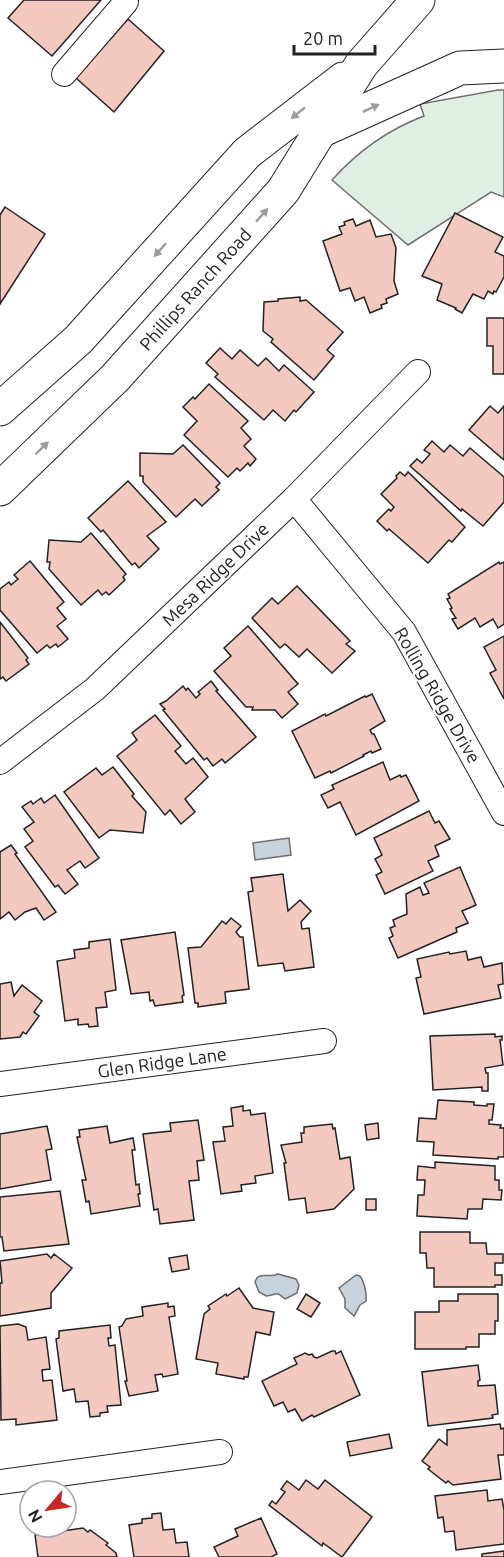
<svg xmlns="http://www.w3.org/2000/svg" width="504" height="1557" font-family="Ubuntu,sans-serif">
<rect width="100%" height="100%" fill="#fff"/>
<path fill="#e0efe3" stroke="#6f6f6f" stroke-width="1.5" d="M498 90H504V197L491 192 408 245 332 180C358 151 387 130 424 116L420 104Z"/>
<g fill="#c7d3dd" stroke="#6f6f6f" stroke-width="1.5">
<path d="M289 838 291 855 255 860 253 843Z"/>
<path d="M278 1274 296 1279 299 1285 297 1293 285 1299C275 1290 277 1295 266 1296L259 1292 255 1282C259 1270 269 1279 278 1274Z"/>
<path d="M356 1275 360 1276C364 1281 367 1294 366 1301L360 1305 354 1316 345 1308V1299L339 1288Z"/>
</g>
<g fill="#f3c9c0" stroke="#222" stroke-width="1.5">
<path d="M24 0H101L52 56 8 18Z"/>
<path d="M128 19 164 51 114 112 76 78Z"/>
<path d="M5 207 45 234 0 304V215Z"/>
<path d="M455 213 503 237 495 252 504 256V277L496 292 494 291 493 294 488 291 484 299 473 294 462 313 455 309 456 308 437 300 442 284 422 276Z"/>
<path d="M353 219 356 226 370 220 376 237 391 234 396 248 394 281 398 294 386 299 387 303 381 305 382 308 370 313 364 297 355 301 350 288 340 291 323 241 342 234 339 227 345 225 344 222Z"/>
<path d="M300 297V301L306 300 343 332 327 350 334 356 314 380 271 342 273 339 263 331 264 302 278 301V299Z"/>
<path d="M487 318H504V374H493V346H487Z"/>
<path d="M220 348 232 359 240 350 258 366 266 358 279 371 284 365 314 392 296 412 294 410 285 421 273 410 264 420 215 377 218 374 206 363Z"/>
<path d="M209 384 248 421 241 428 251 439 244 446 256 459 250 466 248 463 240 471 237 468 228 477 184 435 197 421 183 407 193 397 195 399Z"/>
<path d="M490 406 498 413 504 406V460L469 430Z"/>
<path d="M432 441 444 452 450 445 463 456 470 448 504 477V502L483 526 462 509 461 511 410 466 417 459 422 463 430 454 424 450Z"/>
<path d="M183 445 220 483 216 487 219 490 202 506 195 499 176 517 143 482V476H140V453L173 454Z"/>
<path d="M400 472 405 476 408 472 465 527 452 542 449 540 428 563 389 529 387 531 377 521 389 509 391 511 394 507 381 494 397 478 396 476Z"/>
<path d="M128 481 166 522 147 536 159 549 139 568 135 563 132 565 103 530 101 532 88 518Z"/>
<path d="M91 533 126 574 123 577 125 580 109 595 106 592 102 595 98 590 81 605 49 569 50 562H47L49 540 81 542Z"/>
<path d="M30 561 64 602 57 608 66 619 57 626 68 639 58 647 56 644 50 648 47 645 37 653 0 610V589L9 582 11 585 18 579 14 575Z"/>
<path d="M499 562 500 564 504 562V624L498 628 493 619 480 627 475 618 458 629 452 619 456 618 450 609 452 608 447 599 450 598 448 594Z"/>
<path d="M297 586 350 641 346 644 355 651 332 673 307 649 299 657 285 644 280 648 252 618 272 598 278 604Z"/>
<path d="M0 622 28 658 26 660 29 664 6 681 3 677 0 679Z"/>
<path d="M248 626 298 684 288 692 298 704 282 718 275 710H252L253 707H246L214 671 231 656 224 648Z"/>
<path d="M504 636V699L490 673 496 670 484 647Z"/>
<path d="M211 681 218 690 216 691 256 737 225 763 222 759 213 766 207 758 204 760 163 710 165 709 160 704 166 701 183 686 186 690 188 688 196 698 200 694 198 692Z"/>
<path d="M372 694 385 721 370 730 372 734H374L381 749 372 753 371 751 363 755 364 756 331 773 330 771 315 778 292 731 325 714 326 716 365 696 366 697Z"/>
<path d="M155 715 181 746 175 751 186 764 193 758 208 777 185 799 195 812 181 824 170 810 165 815 117 756 137 740 132 733Z"/>
<path d="M383 762 390 780 400 775 401 777 406 775 419 801 356 835 340 802 328 808 321 795 334 789 332 785Z"/>
<path d="M113 767 134 794 132 796 146 812 143 833 110 830 99 838 64 792 96 768 102 775Z"/>
<path d="M55 795 99 858 85 868 80 861 67 870 78 884 65 894 58 885 55 887 25 847 33 841 24 829 34 822 22 807 31 801 33 804 41 798 44 803Z"/>
<path d="M429 811 435 823 439 821 450 839 435 846 439 856 428 861 433 871 385 894 376 875 382 872 375 859 382 855 374 838Z"/>
<path d="M11 845 17 853 15 854 56 912 44 920 36 908 25 912 15 920 9 912 0 919V852Z"/>
<path d="M460 867 476 905 462 911 468 923 456 928 457 932 398 958 389 938 393 936 390 928 395 926 393 920 407 914 406 894 420 887 423 895 429 893 424 883Z"/>
<path d="M283 874 288 911 300 900 311 911 301 922 302 929 309 928 314 967 285 971 283 963 258 966 248 892 253 891 251 878Z"/>
<path d="M231 918 241 926 236 932 240 937H243L249 989 225 992 226 1003 198 1007V1003H195L188 948 201 947 222 921 226 924Z"/>
<path d="M175 932 184 995 182 996 183 1002 155 1006 153 1000 150 1001 149 992 131 994 121 940Z"/>
<path d="M110 939 116 990 105 992 107 1007 96 1008 98 1026 89 1027 88 1024 78 1025V1019L65 1021 57 961 75 958 74 950 89 948V942Z"/>
<path d="M466 951 468 960 481 957 484 967 502 963 503 984 498 985 501 998 424 1014 416 978 421 977 417 959 449 952 450 954Z"/>
<path d="M11 982 14 996 22 985 42 1001 34 1012 39 1016 26 1034 23 1032 20 1037 0 1039V984Z"/>
<path d="M495 1034V1037L502 1036V1040H500L503 1065 485 1068 486 1073H488V1091H482V1087L433 1090 430 1036Z"/>
<path d="M438 1100 474 1102V1105L487 1106V1104H494L492 1120H489V1124L501 1125 500 1128H504V1157H498V1159L433 1155 434 1142 417 1141 419 1118 436 1119Z"/>
<path d="M243 1106V1111L250 1110 251 1115 265 1113 273 1173 255 1176 256 1183 241 1185 242 1191 221 1194 213 1142 225 1141 223 1127 233 1126 231 1108Z"/>
<path d="M198 1120 204 1160 197 1161 199 1180 189 1181 194 1220 160 1224 158 1209 154 1210 143 1134 171 1131 170 1123Z"/>
<path d="M378 1123 379 1138 367 1140 365 1125Z"/>
<path d="M332 1124 333 1129 335 1128 340 1159 350 1157 354 1189 334 1209 307 1213 305 1198 289 1200 284 1163H286L281 1145 302 1142 301 1133H304V1127Z"/>
<path d="M47 1126 52 1149 46 1150 51 1180 0 1189V1134Z"/>
<path d="M107 1126 110 1143 133 1138 135 1150H132L136 1185 139 1184 140 1194H138L140 1206 91 1214 89 1201 86 1202 82 1180H86L77 1137H80L79 1130Z"/>
<path d="M435 1162 495 1166V1180H499V1190H502L501 1200 483 1199 482 1209H468L467 1219 417 1216 418 1195H424L425 1180H417L418 1166 435 1168Z"/>
<path d="M60 1191 69 1244 4 1251 2 1237H0V1197Z"/>
<rect x="366" y="1199" width="10" height="11"/>
<path d="M420 1232H470V1243H486L487 1254H503V1263H495V1275H502V1285H495V1287H434V1268H427L426 1253H420Z"/>
<path d="M47 1254 51 1258 54 1254 72 1268 51 1293V1308L0 1316V1283H2L0 1261Z"/>
<path d="M187 1255 189 1269 172 1272 169 1258Z"/>
<path d="M239 1288 253 1308 274 1312 270 1335 256 1332 248 1377H244V1379L216 1374 218 1363 196 1359 204 1314 210 1309 208 1306 226 1294 227 1296Z"/>
<path d="M306 1294 320 1303 311 1317 297 1309Z"/>
<path d="M458 1294H498V1321H495V1334H479V1347H466V1349H415V1312H439V1301H458Z"/>
<path d="M168 1303V1307L174 1306 175 1316 169 1317 178 1374 163 1377 162 1374 155 1375 158 1391 129 1396 125 1381H127L119 1327 122 1326 126 1319 143 1316 142 1307Z"/>
<path d="M18 1324 26 1327 28 1340 46 1337 50 1369 42 1370 43 1381 52 1380 57 1420 16 1425V1419L1 1420 0 1326Z"/>
<path d="M110 1325 111 1338H108L109 1346 115 1345 121 1405 107 1406 108 1412 100 1413V1416L90 1417 88 1401 76 1402 74 1389 63 1391 56 1339 59 1338V1331Z"/>
<path d="M332 1351H335L336 1354 341 1351 360 1395 314 1417 312 1415 302 1421 295 1409 288 1412 283 1402 274 1406 262 1381 297 1364 294 1358 305 1353 309 1355 312 1354 314 1357 317 1358Z"/>
<path d="M478 1365 480 1380 478 1381V1386L495 1385 498 1414 492 1415 493 1418 428 1426 422 1372Z"/>
<path d="M500 1424 501 1429 504 1428V1455H498L501 1479 453 1485 448 1481 446 1483 428 1469 430 1467 422 1461 439 1439 447 1445V1430Z"/>
<path d="M389 1434 392 1448 350 1456 347 1442Z"/>
<path d="M306 1480 318 1489 325 1480 372 1517 342 1557 323 1543 322 1546 269 1505 272 1501 276 1504 285 1492 281 1489 287 1481 299 1490Z"/>
<path d="M487 1490 488 1501 502 1499 504 1510V1544L456 1550 454 1531 445 1532 443 1517 438 1518 435 1496Z"/>
<path d="M161 1513 163 1530 174 1529 176 1543 187 1542 189 1557H134L129 1525 142 1523V1519L152 1518V1514Z"/>
<path d="M261 1518 277 1554 271 1557H219L214 1547 238 1536 235 1529Z"/>
<path d="M83 1528 88 1532 90 1530 108 1543 106 1545 116 1553 117 1557H38L35 1535Z"/>
<path d="M504 1551V1557H482V1554Z"/>
</g>
<g fill="none" stroke-linecap="round" stroke-linejoin="round">
<g stroke="#222" stroke-width="26">
<g id="street">
<path d="M64 74 126 2 124 0"/>
<path d="M294 499 404 632 504 813"/>
<path d="M0 762 95 689 294 499 418 372"/>
<path d="M0 1084 324 1041"/>
<path d="M0 1482 220 1452"/>
</g>
</g>
<g stroke="#222" stroke-width="35">
<g id="primary">
<path d="M0 409 78 340 247 153 343 79"/>
<path d="M0 489 115 378 283 191 361 65 418 0"/>
</g>
</g>
<g stroke="#222" stroke-width="35">
<path id="highway" d="M318 132 460 68 504 66"/>
</g>
<use href="#street" stroke="#fff" stroke-width="24"/>
<use href="#primary" stroke="#fff" stroke-width="33"/>
<use href="#highway" stroke="#fff" stroke-width="33"/>
</g>
<defs><path id="oneway-solid" d="M-6-.8H1V-3.2L6.5 0L1 3.2V.8H-6Z" transform="scale(1.5)"/></defs>
<g fill="#9c9c9c">
<use href="#oneway-solid" transform="translate(371 108) rotate(-25)"/>
<use href="#oneway-solid" transform="translate(298 113) rotate(142)"/>
<use href="#oneway-solid" transform="translate(262 215) rotate(-48)"/>
<use href="#oneway-solid" transform="translate(160 250) rotate(132)"/>
<use href="#oneway-solid" transform="translate(42 448) rotate(-44)"/>
</g>
<g text-anchor="middle" dominant-baseline="central" stroke-width="4.5" stroke-linejoin="round" paint-order="stroke">
<g font-size="18" fill="#222" stroke="#fff">
<text transform="translate(195 289) rotate(-48)">Phillips Ranch Road</text>
<text transform="translate(215 574) rotate(-44)">Mesa Ridge Drive</text>
<text transform="translate(438 695) rotate(60)">Rolling Ridge Drive</text>
<text transform="translate(162 1062) rotate(-8)">Glen Ridge Lane</text>
</g>
</g>
<g transform="translate(48 1509) rotate(241)"><circle r="28" fill="#ffffff" stroke="#a7a7a7" stroke-width="1.5"/>
<path d="M0-4.5L10 22L0 15L-10 22Z" fill="#c62828"/>
<text y="-9" font-size="16" font-weight="bold" text-anchor="middle" fill="#222222">N</text>
</g>
<path d="M294 45v9h81v-9" fill="none" stroke="#222222" stroke-width="3"/>
<text x="303" y="45" font-size="18" fill="#222222" stroke="#ffffff" stroke-width="4.5" paint-order="stroke">20 m</text>
</svg>
